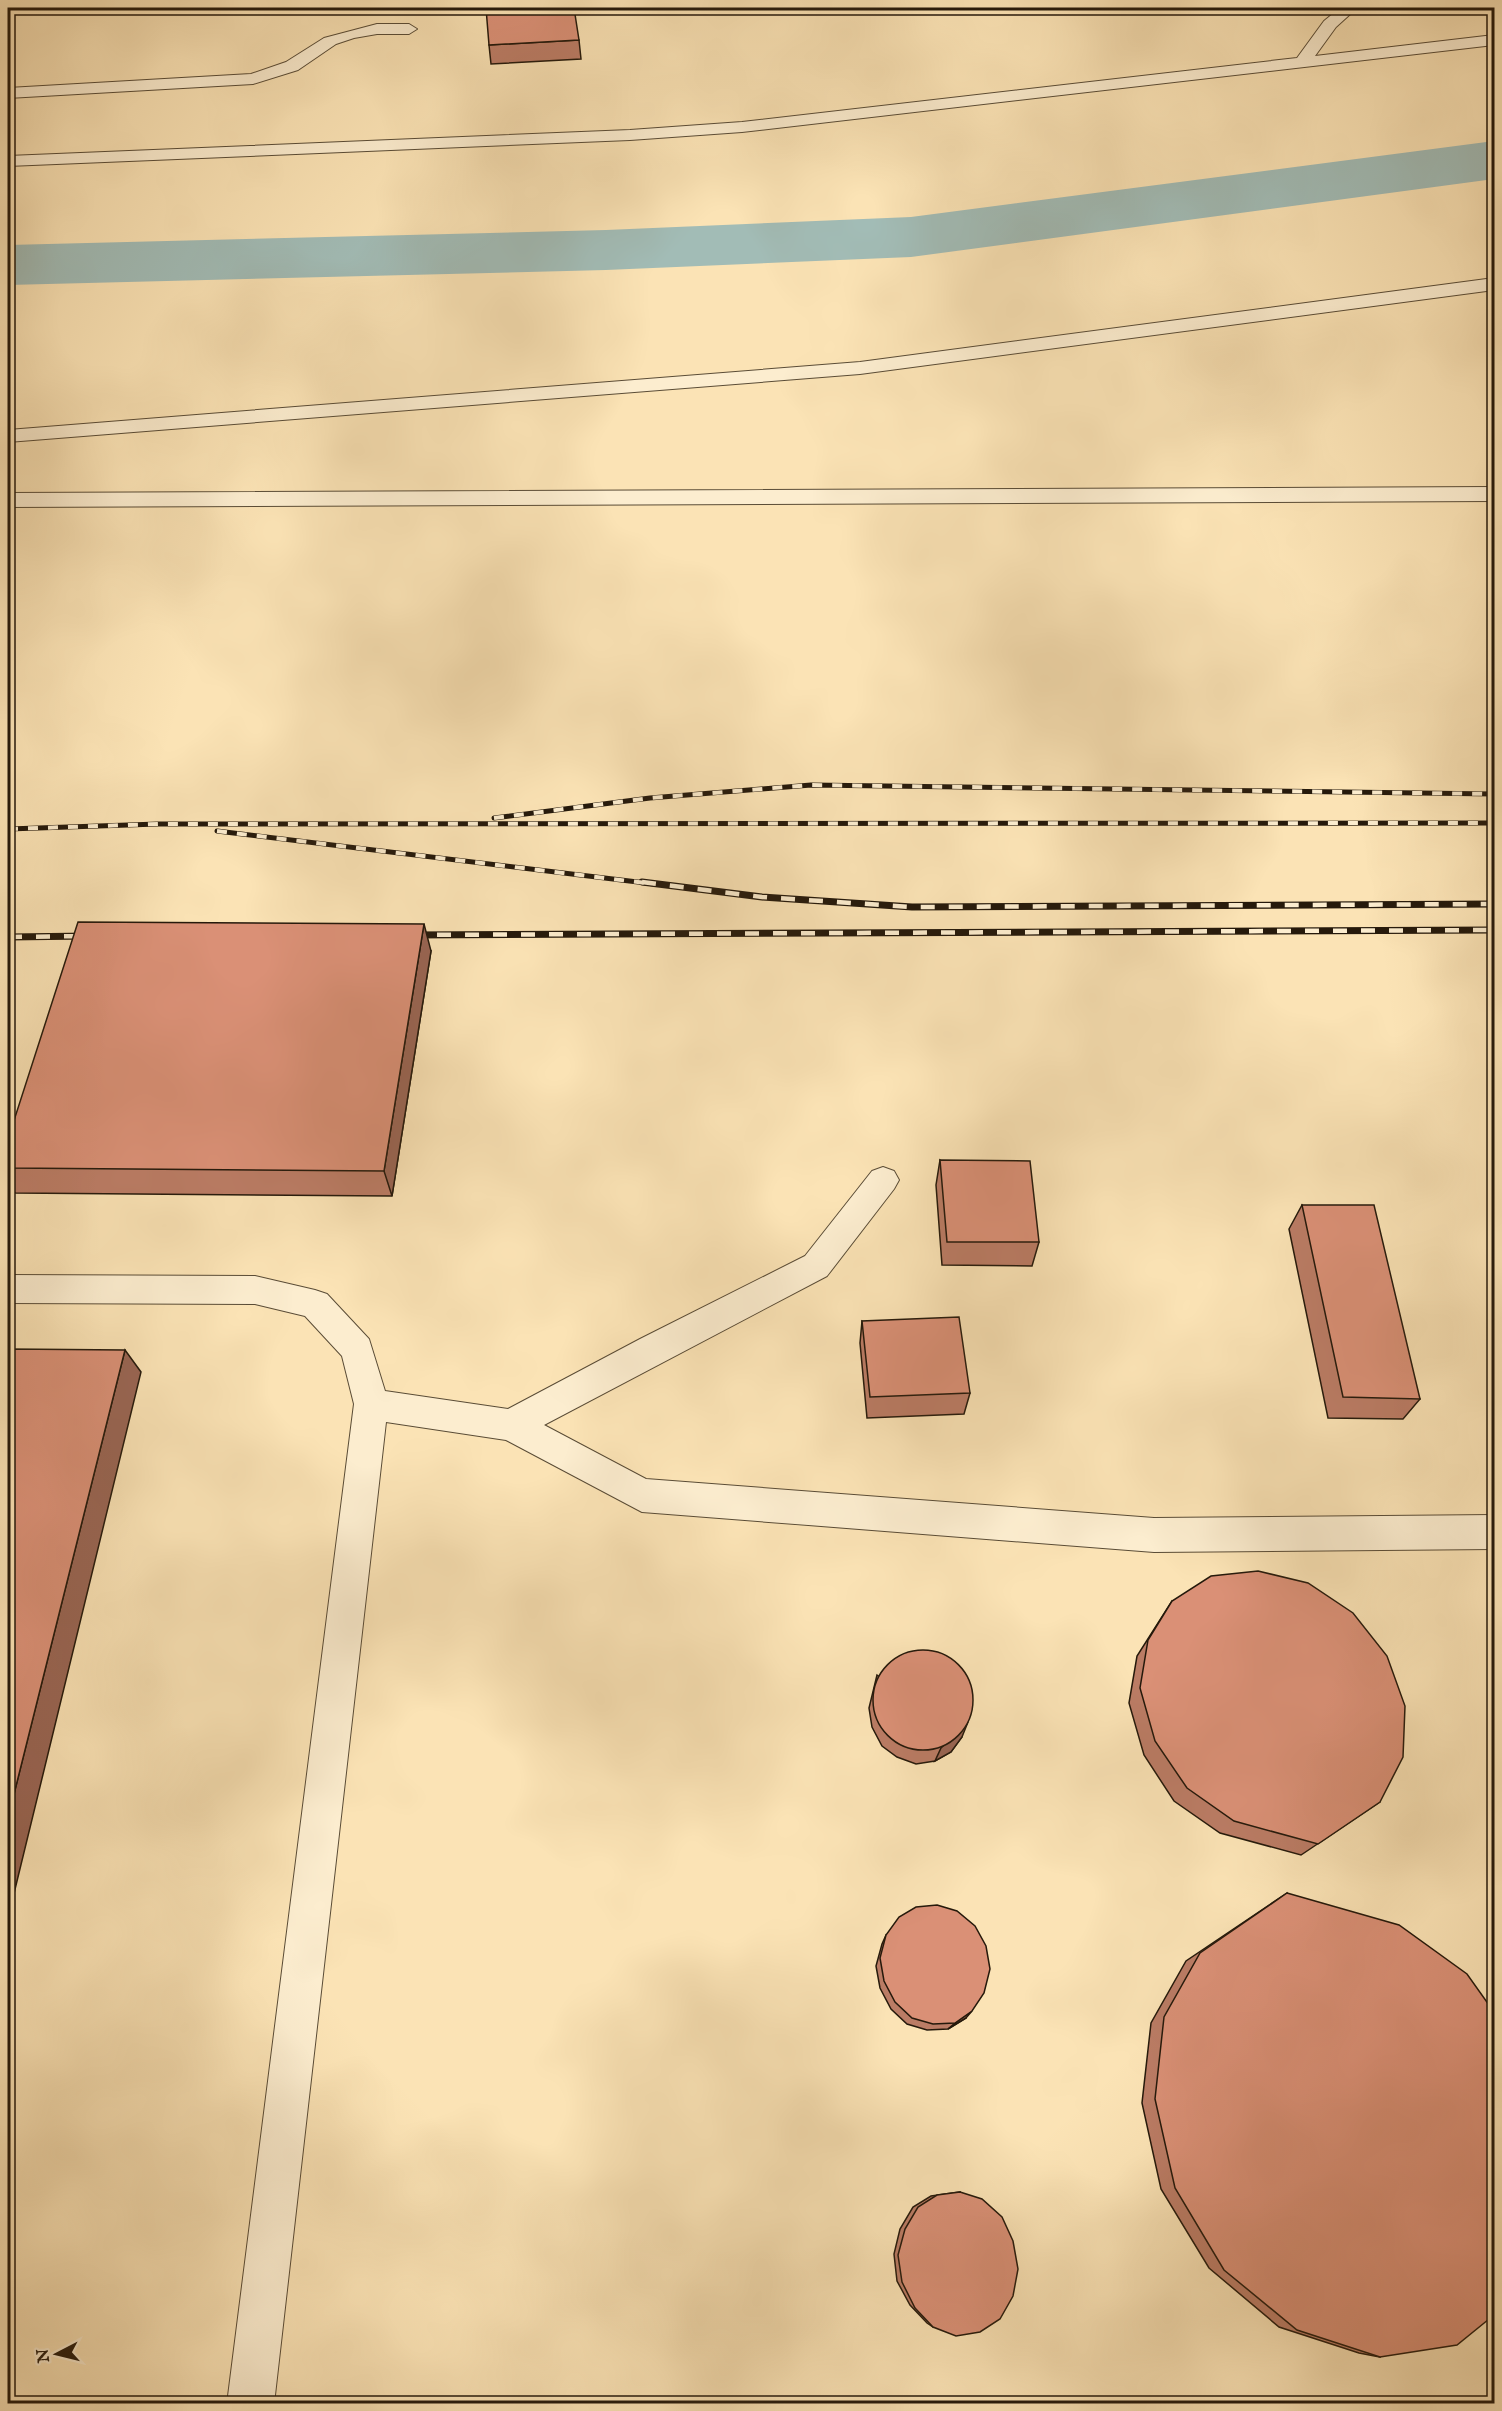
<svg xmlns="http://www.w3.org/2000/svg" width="1502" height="2411" font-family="'IM FELL English',serif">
<rect width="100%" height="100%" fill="#fbe3b5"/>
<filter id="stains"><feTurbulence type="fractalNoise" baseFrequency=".00333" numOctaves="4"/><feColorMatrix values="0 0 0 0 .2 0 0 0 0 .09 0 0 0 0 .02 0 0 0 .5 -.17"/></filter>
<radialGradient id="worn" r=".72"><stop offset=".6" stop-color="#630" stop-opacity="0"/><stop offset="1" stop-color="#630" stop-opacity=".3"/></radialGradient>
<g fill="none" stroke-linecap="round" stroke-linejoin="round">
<path fill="#a2bcb6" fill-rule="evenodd" d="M1494 141V179L911 257 606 270 8 285V245L606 230 911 217Z"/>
<g stroke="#5a4c36" stroke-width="2">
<g id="service">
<path d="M1340 8H1357L1336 27 1315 56 1494 35V45L742 132 630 140 8 166V156L630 130 742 122 1297 58 1324 21Z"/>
<path d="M377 24H409L417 29 409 34H377L354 38 336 44 298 70 253 84 8 98V88L251 74 286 62 324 38Z"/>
<path d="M1494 278V290L860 374 8 442V430L860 362Z"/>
<path d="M1494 487V501L8 507V493Z"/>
<path d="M883 1167 894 1171 899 1180 894 1189 827 1276 544 1425 646 1479 1154 1518 1494 1515V1549L1154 1552 642 1512 506 1440 386 1422 274 2404H227L354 1404 342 1356 305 1316 255 1304 8 1303V1275L255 1276 315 1290 327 1294 369 1339 385 1391 508 1409 640 1339 805 1256 872 1171Z"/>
</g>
</g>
<use href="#service" fill="#fcedcf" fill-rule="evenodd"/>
<g stroke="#25190b" stroke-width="5">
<g id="rail-far1">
<path d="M494 818 650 798 811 785 1494 794"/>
<path d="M8 829 158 824 1494 823"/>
<path d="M217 831 654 884"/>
</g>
</g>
<g stroke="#25190b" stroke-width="7">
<g id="rail">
<path d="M642 882 762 897 912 907 1494 904"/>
<path d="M409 935 1494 930"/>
<path d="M8 937 91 936"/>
</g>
</g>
<use href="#rail-far1" stroke="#fcedcf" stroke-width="4" stroke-dasharray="10" stroke-linecap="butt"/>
<use href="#rail" stroke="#fcedcf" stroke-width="4.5" stroke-dasharray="14" stroke-linecap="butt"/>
</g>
<g fill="#bb7c65" stroke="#25190b" stroke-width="1.5">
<path d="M579 40 581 59 491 64 489 45Z"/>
<path d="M431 951 392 1196 15 1193 8 1182V1139Z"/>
<path d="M940 1160 1039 1242 1032 1266 942 1265 936 1185Z"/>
<path d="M1302 1205 1420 1399 1403 1419 1328 1418 1289 1229Z"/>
<path d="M862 1321 970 1393 964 1414 867 1418 860 1343Z"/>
<path d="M1172 1601 1380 1802 1301 1855 1220 1833 1174 1801 1144 1755 1129 1703 1137 1656Z"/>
<path d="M877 1675 962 1737 951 1752 935 1761 916 1764 897 1757 882 1746 872 1727 869 1708Z"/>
<path d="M1287 1893 1380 2357 1359 2353 1279 2327 1209 2268 1161 2189 1142 2103 1151 2023 1186 1961Z"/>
<path d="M886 1935 966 2018 948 2029 927 2030 907 2024 891 2009 880 1988 876 1966 882 1944Z"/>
<path d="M960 2192 933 2327 927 2323 910 2305 897 2281 894 2254 900 2229 913 2207 931 2196Z"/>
</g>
<g fill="#996553" stroke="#25190b" stroke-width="1.5">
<path d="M424 924 431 951 392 1196 384 1171Z"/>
<path d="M125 1350 141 1372 8 1918V1818Z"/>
<path d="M968 1722 962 1737 951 1752 935 1761 941 1748Z"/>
<path d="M972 2011 966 2018 948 2029 955 2023Z"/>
</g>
<g fill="#da9076" stroke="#25190b" stroke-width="1.5">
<path d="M486 8H574L579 40 489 45Z"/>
<path d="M78 922 424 924 384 1171 8 1168V1139Z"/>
<path d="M940 1160 1030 1161 1039 1242H947Z"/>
<path d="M1302 1205H1374L1420 1399 1343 1397Z"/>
<path d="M959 1317 970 1393 870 1397 862 1321Z"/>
<path d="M8 1349 125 1350 8 1818Z"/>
<path d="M1258 1571 1308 1583 1353 1613 1387 1656 1405 1706 1403 1757 1380 1802 1318 1844 1234 1821 1187 1788 1155 1741 1140 1688 1148 1640 1172 1601 1211 1576Z"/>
<circle cx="923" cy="1700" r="50"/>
<path d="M1287 1893 1399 1925 1467 1974 1494 2012V2315L1457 2345 1380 2357 1297 2330 1224 2270 1175 2188 1155 2099 1164 2017 1200 1953Z"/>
<path d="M937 1905 957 1911 975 1926 986 1946 990 1969 984 1993 972 2011 955 2023 933 2024 912 2018 895 2002 884 1981 880 1958 886 1935 899 1917 916 1907Z"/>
<path d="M960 2192 982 2199 1002 2217 1013 2241 1018 2269 1013 2296 1000 2319 980 2332 956 2336 933 2327 915 2308 902 2282 898 2255 905 2229 918 2207 937 2195Z"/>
</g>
<rect width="1502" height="2411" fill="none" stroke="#fbe3b5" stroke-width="30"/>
<rect x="9" y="9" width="1484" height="2393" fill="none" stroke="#25190b" stroke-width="3"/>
<rect x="15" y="15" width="1472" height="2381" fill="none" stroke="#25190b" stroke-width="1.5"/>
<g transform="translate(57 2354) rotate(263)" stroke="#fcedcf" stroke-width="4.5" paint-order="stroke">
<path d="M0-4.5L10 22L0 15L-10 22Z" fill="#25190b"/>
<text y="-9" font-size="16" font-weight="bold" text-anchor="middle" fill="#25190b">N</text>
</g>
<rect width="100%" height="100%" filter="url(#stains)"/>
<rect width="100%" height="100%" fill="url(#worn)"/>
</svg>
